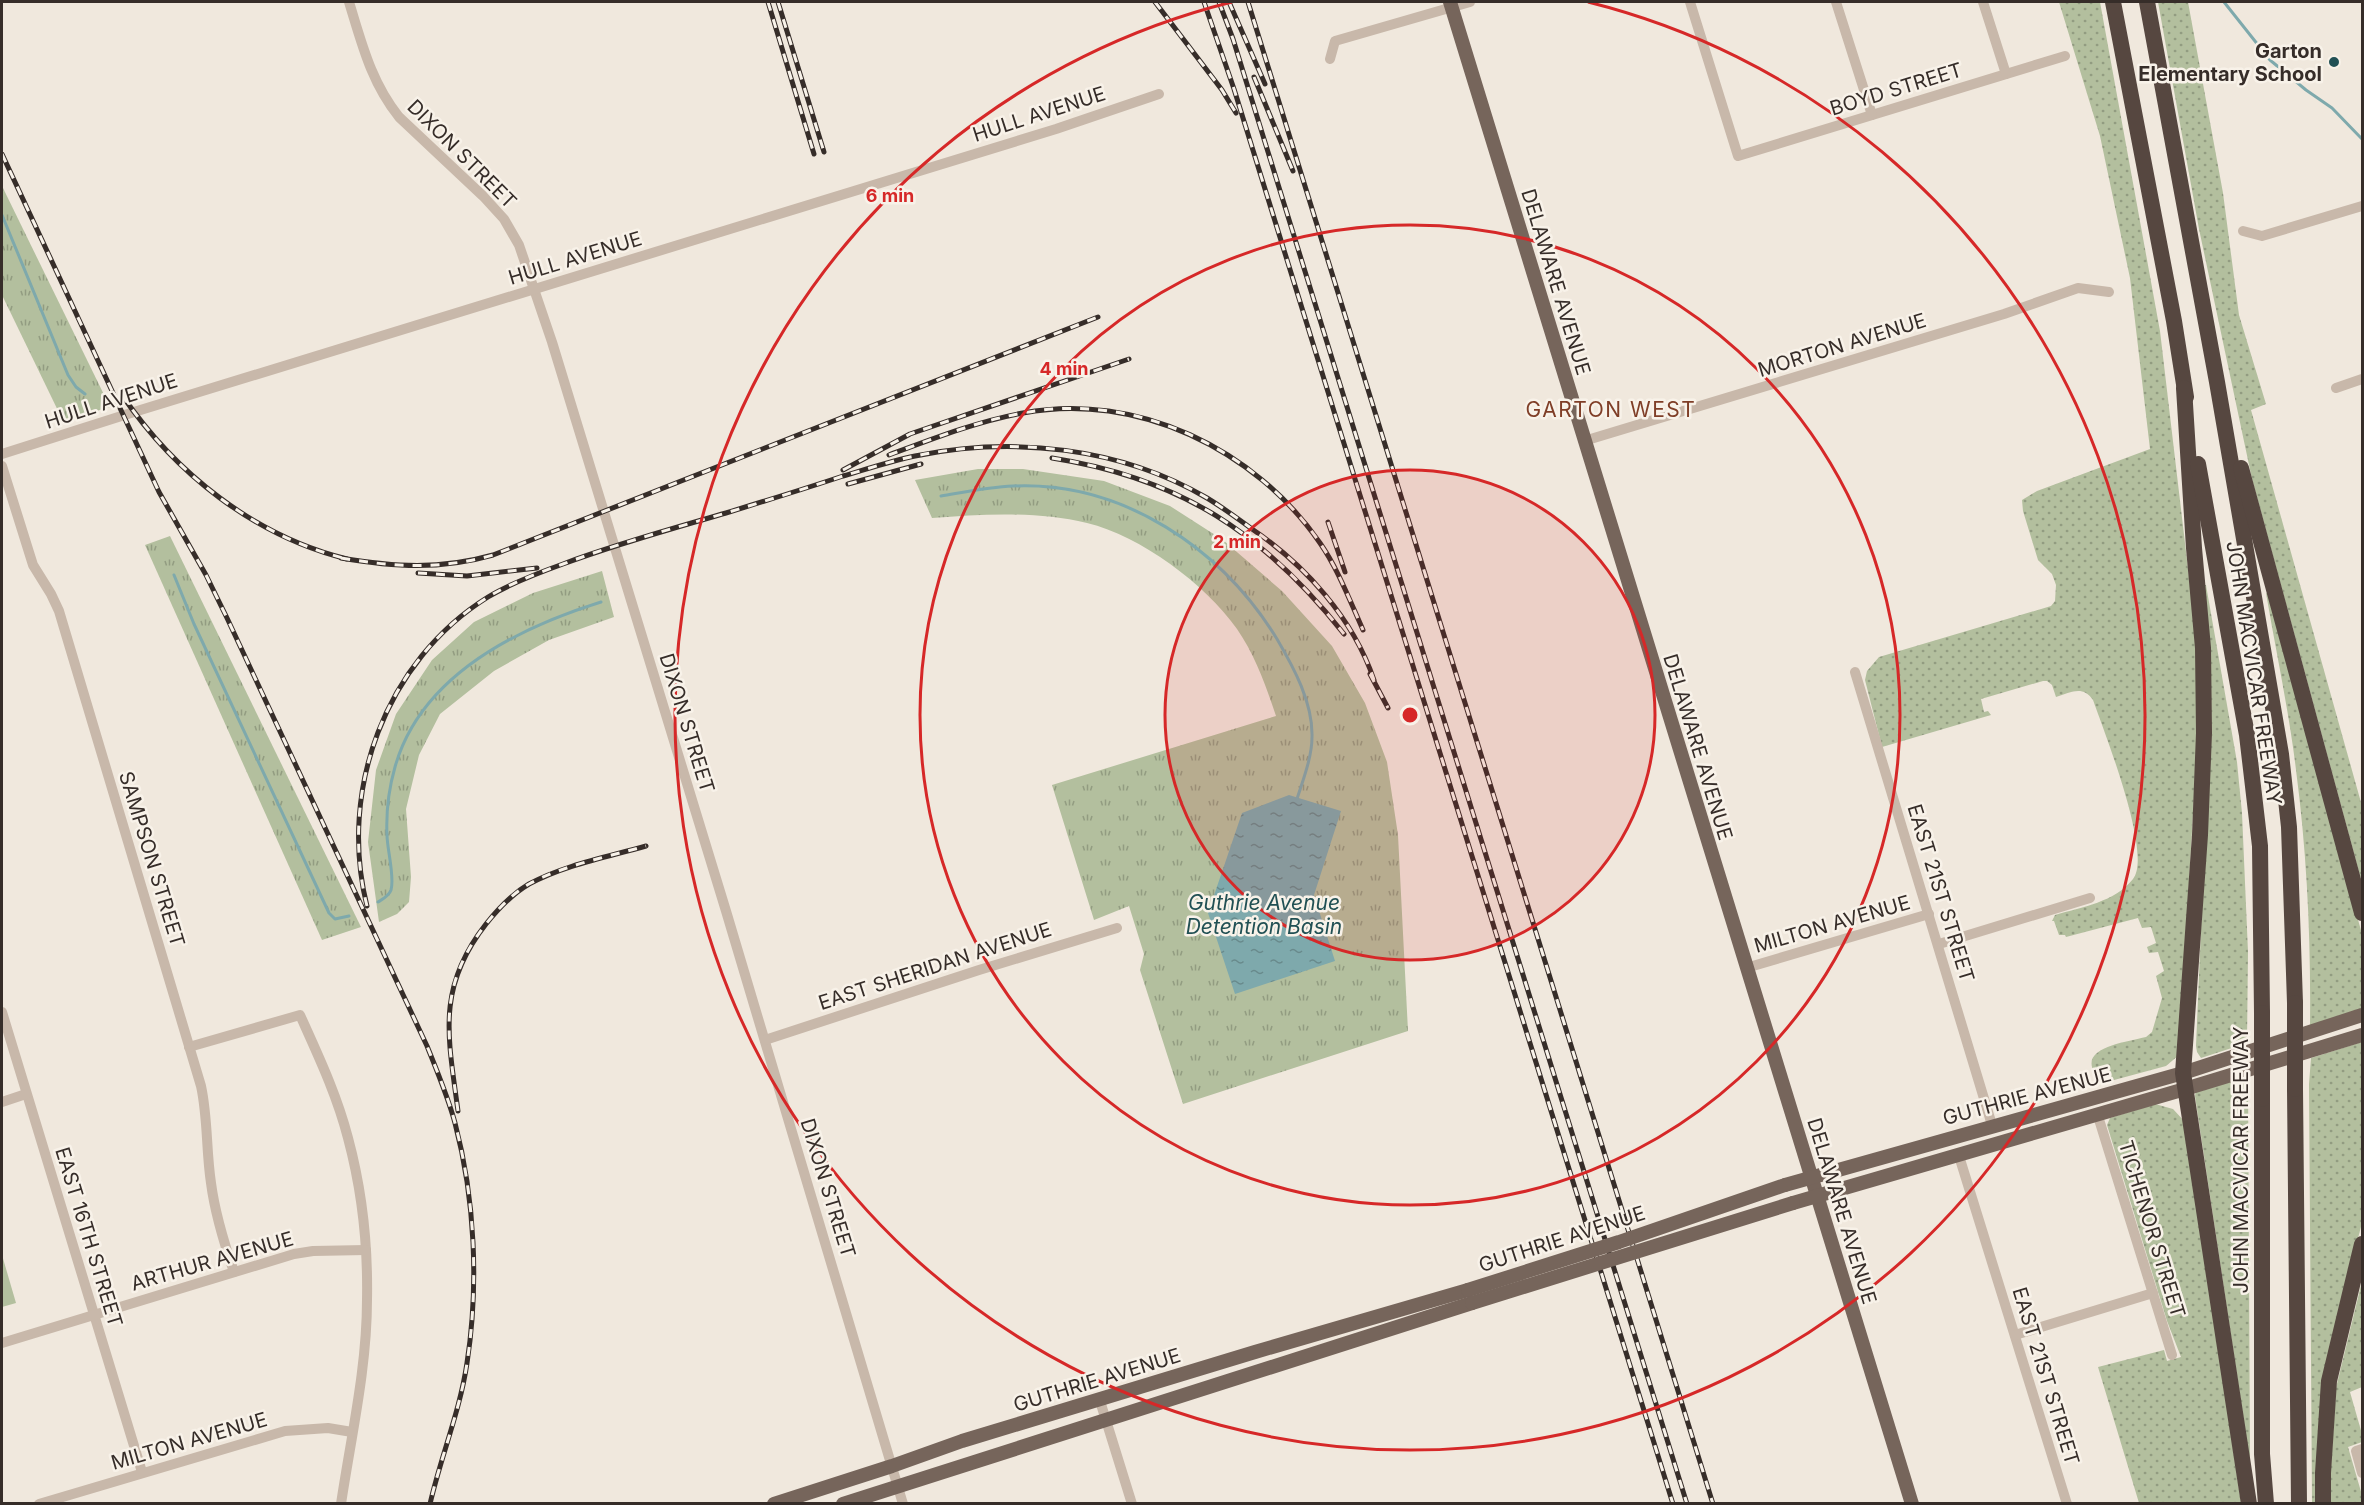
<svg xmlns="http://www.w3.org/2000/svg" width="2364" height="1505" font-family="Inter,sans-serif">
<defs>
<pattern id="grass-dots" width="8" height="8" patternUnits="userSpaceOnUse" patternTransform="scale(1.5)"><rect width="8" height="8" fill="#b3bf9e"/><path d="M2 2h.1M6 6h.1" fill="none" stroke="#929c81" stroke-width="1.8" stroke-linecap="round"/></pattern>
<pattern id="park-tufts" width="24" height="20" patternUnits="userSpaceOnUse" patternTransform="scale(1.5)"><rect width="24" height="20" fill="#b3bf9e"/><path d="M3 7l-1-3M5 7V3M7 7l1-3M15 17l-1-3M17 17v-4M19 17l1-3" fill="none" stroke="#929c81"/></pattern>
<pattern id="water-ripples" width="26" height="14" patternUnits="userSpaceOnUse" patternTransform="scale(1.5)"><rect width="26" height="14" fill="#7ea9ac"/><path d="M2 4q2-2 4 0t4 0M15 11q2-2 4 0t4 0" fill="none" stroke="#688a8c"/></pattern>
</defs>
<rect width="100%" height="100%" fill="#f0e8dd"/>
<g fill="url(#grass-dots)">
<path d="M2059 2H2100L2160 331 2193 611 2197 672V745L2179 1055 2166 1066 2103 1083C2068 1049 2122 1043 2146 1037L2152 1032 2162 998 2156 976 2164 971 2158 952 2149 953 2147 947 2156 943 2151 927 2142 928 2138 918 2066 937 2065 935H2059L2054 921H2052L2055 915C2082 907 2115 902 2133 879 2153 855 2104 731 2093 700 2083 685 2071 692 2056 697L2052 685 2047 681H2043L1981 699 1984 712 1988 711 1991 715 1882 747 1865 680 1867 671 1879 657 2051 606 2055 601 2056 585 2052 574 2038 560 2023 511 2022 500 2037 491 2150 449 2130 278 2100 136Z"/>
<path d="M2158 2H2188L2223 193 2239 315 2266 404 2251 410 2362 806V883L2252 479 2199 229Z"/>
<path d="M2204 585H2206L2237 762 2242 813 2248 952 2247 1043 2201 1058 2197 1052 2196 1046 2206 813Z"/>
<path d="M2266 593 2268 594 2362 934V1010L2310 1026C2311 940 2307 854 2296 770 2289 711 2276 652 2266 593Z"/>
<path d="M2362 1042V1223L2335 1326 2316 1504 2312 1503 2309 1084 2311 1058Z"/>
<path d="M2248 1074 2250 1462 2195 1096 2196 1090Z"/>
<path d="M2155 1104 2173 1109 2185 1122 2241 1503H2139L2098 1367 2164 1350 2167 1361 2181 1357 2167 1321 2107 1125 2110 1118Z"/>
<path d="M2362 1281V1387L2350 1392 2362 1434V1442L2348 1447 2362 1495V1503L2331 1504V1466L2336 1388Z"/>
</g>
<g fill="url(#park-tufts)">
<path d="M2 186 110 407 63 421 2 295Z"/>
<path d="M978 469H1023L1104 481 1170 506 1223 540 1282 591 1332 646 1365 703 1387 762 1398 835 1408 1031 1183 1104 1140 970 1144 954 1129 906 1094 920 1052 785 1276 716C1266 686 1255 655 1237 629 1205 584 1141 536 1087 523 1036 511 984 514 932 518L915 480Z"/>
<path d="M170 536 361 927 322 940 145 545Z"/>
<path d="M602 571 614 617 549 640 494 671 440 714 419 755 406 809 411 877 409 902 397 914 379 922 368 842 376 770 396 714 432 660 474 622 533 593Z"/>
</g>
<path fill="#b3bf9e" d="M2 1255 16 1303 2 1307Z"/>
<path fill="url(#water-ripples)" d="M1289 795 1341 811 1314 895 1335 961 1235 994 1208 913 1242 813Z"/>
<g fill="none" stroke-linecap="round" stroke-linejoin="round">
<g stroke="#7ea9ac" stroke-width="3">
<path d="M2224 2 2270 60 2306 90 2332 108 2362 139"/>
<path d="M2 215 68 375 76 387 85 394"/>
<path d="M941 496C965 492 989 487 1013 486 1123 481 1222 549 1277 639 1294 668 1313 703 1312 737 1312 757 1303 780 1297 799"/>
<path d="M174 575 194 624 329 913 335 919 349 916"/>
<path d="M378 902C383 899 389 896 391 890 395 877 387 849 387 835 386 813 389 788 395 767 421 675 518 628 601 602"/>
</g>
<g stroke="#c8b8aa" stroke-width="10">
<path d="M349 2C362 44 371 82 399 117L483 196 504 219 519 245 552 342 726 911 903 1504"/>
<path d="M1690 2 1738 156 2065 56"/>
<path d="M1836 2 1872 115"/>
<path d="M1983 2 2006 74"/>
<path d="M1330 59 1335 41 1470 2"/>
<path d="M2243 231 2262 236 2362 206"/>
<path d="M2336 388 2362 379"/>
<path d="M1584 441 2004 314 2078 288 2109 292"/>
<path d="M2 454 134 412 1056 129 1159 94"/>
<path d="M2 466 33 565 51 594 59 611 201 1086C208 1118 206 1150 211 1183 215 1214 224 1243 234 1272"/>
<path d="M1855 672 1992 1125"/>
<path d="M1939 944 2090 898"/>
<path d="M1746 968 1929 914"/>
<path d="M2 1012 142 1472"/>
<path d="M765 1040 979 970 1117 928"/>
<path d="M189 1047 300 1015C318 1055 337 1095 348 1138 362 1190 368 1247 367 1300 367 1368 351 1437 341 1504"/>
<path d="M2 1102 26 1094"/>
<path d="M2097 1113 2172 1355"/>
<path d="M1959 1156 2067 1504"/>
<path d="M2015 1335 2153 1293"/>
<path d="M2 1343 294 1254 313 1251 366 1250"/>
<path d="M1100 1401 1132 1504"/>
<path d="M2362 1449 2356 1451 2362 1473"/>
<path d="M39 1504 285 1431 328 1428 352 1432"/>
</g>
<g stroke="#76655b" stroke-width="14">
<path d="M1450 2 1912 1504"/>
<path d="M1785 1185 2183 1073 2362 1015"/>
<path d="M1793 1203 2185 1089 2362 1035"/>
<path d="M774 1504 892 1466 962 1441 1255 1352 1468 1290"/>
<path d="M843 1504 1472 1303"/>
</g>
<g stroke="#564740" stroke-width="16">
<path d="M2113 2 2174 321 2186 397"/>
<path d="M2147 2 2217 382 2281 754 2289 827 2295 1003"/>
<path d="M2184 388 2194 548 2203 648 2204 733 2200 835 2183 1073 2249 1504"/>
<path d="M2198 464 2247 735 2260 846 2262 1013"/>
<path d="M2241 468 2362 913"/>
<path d="M2295 1089 2299 1504"/>
<path d="M2262 1099V1454L2266 1504"/>
<path d="M2323 1504V1473L2329 1381 2362 1244"/>
</g>
<g stroke="#362d29" stroke-width="5">
<g id="rail">
<path d="M768 2 814 154"/>
<path d="M778 2 824 152"/>
<path d="M1155 2 1222 90 1236 113"/>
<path d="M1204 2 1234 89 1673 1504"/>
<path d="M1219 2 1233 39 1687 1504"/>
<path d="M1229 2 1265 84"/>
<path d="M1248 2 1713 1504"/>
<path d="M1254 77 1293 171"/>
<path d="M2 154 159 492 206 575 227 618 427 1046C437 1071 448 1097 455 1123 475 1199 479 1285 467 1363 460 1411 441 1456 430 1504"/>
<path d="M122 395C175 473 254 536 347 559"/>
<path d="M889 455C932 439 978 421 1023 413 1137 391 1256 450 1320 543 1338 569 1350 601 1363 630"/>
<path d="M1052 458C1180 478 1264 533 1344 634"/>
<path d="M843 470 910 434 1129 359"/>
<path d="M848 484 921 464"/>
<path d="M1328 522 1345 572"/>
<path d="M341 558C394 567 440 570 493 555L1098 317"/>
<path d="M418 573 467 576 537 568"/>
<path d="M1370 674 1388 708"/>
<path d="M367 906C338 791 385 661 488 597 511 583 538 573 563 564 616 544 671 529 726 513 765 501 804 489 843 476 867 469 891 461 915 456 1013 436 1120 447 1207 498 1222 507 1237 518 1252 529 1305 565 1353 618 1374 680"/>
<path d="M458 1111C448 1036 436 988 486 924 498 909 512 894 529 884 564 865 607 857 646 846"/>
</g>
</g>
<use href="#rail" stroke="#f8f2e9" stroke-width="3" stroke-dasharray="9" stroke-linecap="butt"/>
<g stroke="#76655b" stroke-width="14">
<path d="M1468 1290 1619 1242 1785 1185"/>
<path d="M1472 1303 1793 1203"/>
</g>
<g stroke="#564740" stroke-width="16">
<path d="M2295 1003V1089"/>
<path d="M2262 1013V1099"/>
</g>
</g>
<circle cx="1410" cy="715" r="245" fill="#d62828" fill-opacity=".12"/>
<g fill="none" stroke="#d62828" stroke-width="3">
<circle cx="1410" cy="715" r="245"/>
<circle cx="1410" cy="715" r="490"/>
<path d="M1588 2A735 735 0 1 1 1232 2"/>
</g>
<circle fill="#215054" stroke="#f8f2e9" stroke-width="2" cx="2334" cy="62" r="6"/>
<g text-anchor="middle" dominant-baseline="central" stroke-width="5" stroke-linejoin="round" paint-order="stroke">
<g font-size="20" font-weight="bold" fill="#362d29" stroke="#f8f2e9" text-anchor="end">
<text x="2322" y="51">Garton<tspan x="2322" dy="23">Elementary School</tspan></text>
</g>
<g font-size="20" fill="#362d29" stroke="#f8f2e9">
<text transform="translate(1896 89) rotate(-17)">BOYD STREET</text>
<text transform="translate(1039 114) rotate(-18)">HULL AVENUE</text>
<text transform="translate(462 154) rotate(45)">DIXON STREET</text>
<text transform="translate(575 258) rotate(-17)">HULL AVENUE</text>
<text transform="translate(1556 282) rotate(73)">DELAWARE AVENUE</text>
<text transform="translate(1842 345) rotate(-17)">MORTON AVENUE</text>
<text transform="translate(111 401) rotate(-18)">HULL AVENUE</text>
<text transform="translate(2254 673) rotate(81)">JOHN MACVICAR FREEWAY</text>
<text transform="translate(687 723) rotate(73)">DIXON STREET</text>
<text transform="translate(1698 747) rotate(73)">DELAWARE AVENUE</text>
<text transform="translate(152 859) rotate(73)">SAMPSON STREET</text>
<text transform="translate(1941 893) rotate(73)">EAST 21ST STREET</text>
<text transform="translate(1832 924) rotate(-16)">MILTON AVENUE</text>
<text transform="translate(935 966) rotate(-18)">EAST SHERIDAN AVENUE</text>
<text transform="translate(2027 1096) rotate(-15)">GUTHRIE AVENUE</text>
<text transform="translate(2241 1160) rotate(-90)">JOHN MACVICAR FREEWAY</text>
<text transform="translate(828 1188) rotate(73)">DIXON STREET</text>
<text transform="translate(1842 1211) rotate(73)">DELAWARE AVENUE</text>
<text transform="translate(2152 1229) rotate(73)">TICHENOR STREET</text>
<text transform="translate(89 1237) rotate(73)">EAST 16TH STREET</text>
<text transform="translate(1562 1239) rotate(-18)">GUTHRIE AVENUE</text>
<text transform="translate(212 1261) rotate(-16)">ARTHUR AVENUE</text>
<text transform="translate(2046 1376) rotate(73)">EAST 21ST STREET</text>
<text transform="translate(1097 1380) rotate(-17)">GUTHRIE AVENUE</text>
<text transform="translate(189 1441) rotate(-16)">MILTON AVENUE</text>
</g>
<g font-size="21" letter-spacing="1.5" fill="#7f3e27" stroke="#f8f2e9">
<text x="1611" y="409">GARTON WEST</text>
</g>
<g font-size="21" font-style="italic" fill="#215054" stroke="#f8f2e9">
<text x="1264" y="902">Guthrie Avenue<tspan x="1264" dy="24">Detention Basin</tspan></text>
</g>
</g>
<circle cx="1410" cy="715" r="9" fill="#d62828" stroke="#f8f2e9" stroke-width="3"/>
<g font-size="18" text-anchor="middle" font-weight="bold" fill="#d62828" stroke="#f8f2e9" stroke-width="5" stroke-linejoin="round" paint-order="stroke">
<text x="890" y="202">6 min</text>
<text x="1064" y="375">4 min</text>
<text x="1237" y="548">2 min</text>
</g>
<rect width="2364" height="1505" fill="none" stroke="#362d29" stroke-width="6"/>
</svg>
